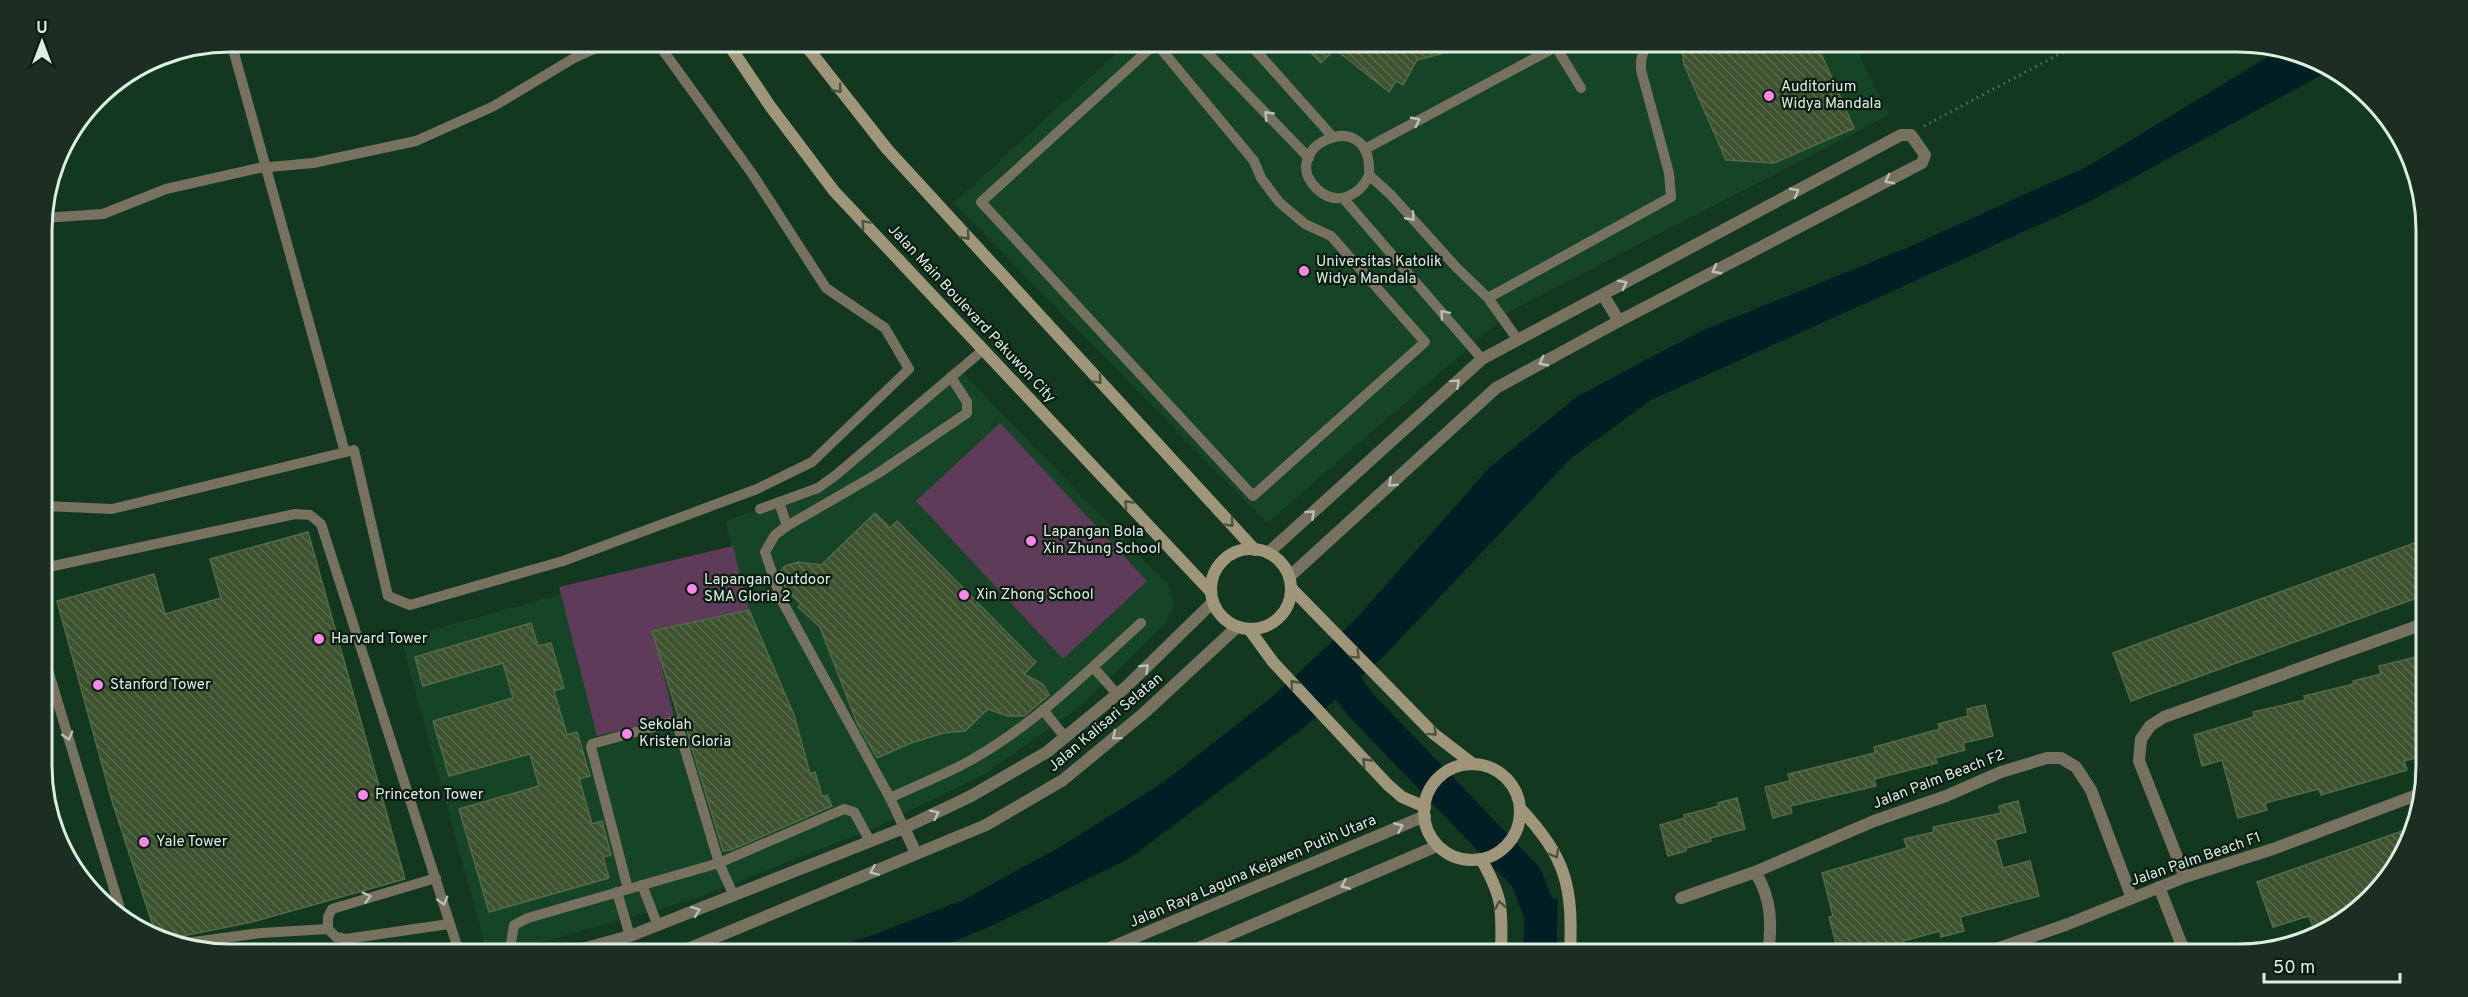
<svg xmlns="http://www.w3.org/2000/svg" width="2468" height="997" font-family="Overpass,sans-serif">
<defs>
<pattern id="building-back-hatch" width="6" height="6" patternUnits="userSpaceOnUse" patternTransform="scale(1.5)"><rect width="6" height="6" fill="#3d522e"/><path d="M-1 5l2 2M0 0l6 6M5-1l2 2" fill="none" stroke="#586b4c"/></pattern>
</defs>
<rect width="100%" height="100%" fill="#133820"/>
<g fill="#164427">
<path d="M1129 42H1853L1889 115 1512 310 1267 523 954 203Z"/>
<path d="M955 365 1168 585 1174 605 1164 625 1080 707 985 774 874 828 694 899 497 955H488L401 639 732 546 725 521 811 492Z"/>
</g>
<g fill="#5e3b58">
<path d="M1000 423 1147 581 1063 659 916 501Z"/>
<path d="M733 546 749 610 653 631 674 717 597 736 559 587Z"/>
</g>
<g fill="#001e24">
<path d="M2281 49 2298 52 2327 72 2085 204 1651 400 1571 458 1386 654 1307 725 1127 860 995 924 923 955H811L876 934 963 900 1060 847 1164 782 1278 692 1355 620 1489 468 1578 396 1701 331 1904 249 2090 165Z"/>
<path d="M1558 898 1555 955H1525L1527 901Z"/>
</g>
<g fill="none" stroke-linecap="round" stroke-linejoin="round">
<path stroke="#001e24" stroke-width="33" d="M1338 673 1359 703 1526 877 1541 915 1540 943"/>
</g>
<g fill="url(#building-back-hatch)" stroke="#556a46" stroke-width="1.5">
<path d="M1300 42H1468V47L1417 60 1403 85 1396 81 1389 92 1335 49 1321 63Z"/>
<path d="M1680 42H1816L1854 128 1774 163 1726 160 1684 64Z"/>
<path d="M875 513 890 528 897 521 1036 662 1024 674 1043 684 1049 695 1024 716H1007L988 709 965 731 943 733 911 743 877 758 857 723 820 627 798 607 801 604 786 590 780 572 785 566 798 562 821 565Z"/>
<path d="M308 532 405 879 252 922 163 940 156 935 112 801 57 601 154 574 165 614 221 598 210 559Z"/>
<path d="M2425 539V595L2131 701 2113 653Z"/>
<path d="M749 610 794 715 810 774 815 772 822 796 827 795 832 806 731 850 723 851 684 721 678 715 652 631Z"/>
<path d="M531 623 538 646 551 643 564 688 554 691 567 735 577 732 590 776 579 779 592 824 602 821 611 855 603 857 609 878 489 912 459 809 539 786 530 754 449 776 433 721 513 698 503 663 423 686 415 657Z"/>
<path d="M2421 656 2426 673V755L2404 761 2407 770 2321 795 2319 789 2265 803 2267 810 2238 818 2222 760 2202 766 2194 735 2254 717 2253 712 2305 700 2304 696 2354 684 2353 681 2381 674 2379 666Z"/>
<path d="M1985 705 1993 736 1963 743 1965 750 1935 758 1937 763 1874 779 1876 786 1790 806 1792 813 1773 818 1765 787 1790 781 1788 774 1875 753 1874 747 1940 729 1938 724 1968 716 1967 709Z"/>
<path d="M1737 798 1745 829 1710 838 1711 841 1686 848V851L1668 856 1660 825 1685 818 1684 815 1719 806 1718 803Z"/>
<path d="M2018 801 2026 832 1995 840 2003 868 2030 861 2039 896 1960 917 1964 931 1941 937 1940 931 1903 941 1906 950 1888 955H1839L1829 917 1833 916 1822 873 1907 848 1904 839 1934 832 1933 827 2001 813 1999 806Z"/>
<path d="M2416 826 2387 881 2378 890 2354 899 2358 910 2352 916 2316 935 2309 916 2273 927 2257 882Z"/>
</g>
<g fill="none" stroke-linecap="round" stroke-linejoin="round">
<path stroke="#53735e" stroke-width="3" stroke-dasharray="1.5 4.5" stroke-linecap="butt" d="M1924 126 2082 42"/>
<g stroke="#77715f" stroke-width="10">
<path d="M231 42 345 452"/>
<path d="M1197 42 1309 158"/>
<path d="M1248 42 1332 136"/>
<path d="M1635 42H1638"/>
<path d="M1156 43 1254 161 1261 178 1279 202 1305 224 1331 236 1425 342 1253 496 981 202Z"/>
<path d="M1556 47 1581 88"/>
<path d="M1365 149 1565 42"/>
<path d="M1369 175C1360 196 1336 207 1317 189 1274 148 1373 101 1369 175L1391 195 1457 268 1488 298 1518 340"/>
<path d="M1343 198 1482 359"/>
<path d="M42 218 103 214 166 189 259 168 313 163 416 141 494 106 574 58 610 42"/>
<path d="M1488 298 1671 197 1669 173 1641 70V61L1646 42"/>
<path d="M951 377 967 402V413L877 474 787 526 775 535 765 552 781 599 890 798C917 785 947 774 973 759 1036 723 1088 671 1141 623"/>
<path d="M779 502 787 526"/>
<path d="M44 506 112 509 354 450 388 596 410 605 563 561 757 489 812 462 909 369 885 328 826 288 753 175 657 42"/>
<path d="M760 509 818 488 836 475 983 350"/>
<path d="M44 568 295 514 310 515 321 524 460 955"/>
<path d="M45 660 121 912"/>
<path d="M1093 667 1117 694"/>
<path d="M1043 710 1065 737"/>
<path d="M890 798 904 828"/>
<path d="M642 885 658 926"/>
<path d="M628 889 591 747 592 744 675 721 677 723 719 863 734 896"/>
<path d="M617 892 630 936"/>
<path d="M328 929V917L332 909 436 878"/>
<path d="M171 945 261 933 328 929 336 937 346 939 449 924"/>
<path d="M509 955 514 925 528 918 719 863 844 809 854 812 870 841"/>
</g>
<g stroke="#77715f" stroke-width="12">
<path d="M1603 295 1619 321"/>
<path d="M1268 553 1482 359 1901 135H1911L1925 155 1922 163 1619 321 1496 388 1289 577"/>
<path d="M904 828 916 853"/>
<path d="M1755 872C1772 898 1772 925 1768 955"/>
<path d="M2185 877 2139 761 2141 739 2150 726 2164 717 2426 623"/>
<path d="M2159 887 2181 943"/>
<path d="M1681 898 1755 872 1874 821 1946 796 2001 772 2047 758H2061L2076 767 2091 790 2132 898"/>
<path d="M560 955 630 936 904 828 971 796 1047 752 1126 687 1213 602"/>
<path d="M673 955 986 825 1063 780 1144 713 1237 627"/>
<path d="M1093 955 1425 816"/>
<path d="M1182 955 1437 846"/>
<path d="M1979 955 2068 924 2185 877 2273 849 2422 793"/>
<path d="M2180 955 2181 943 2189 955"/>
</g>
<g stroke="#9f9679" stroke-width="12">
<path d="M727 42 770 106 834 191 1211 592"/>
<path d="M803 42 887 149 1255 550"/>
<circle cx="1251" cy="589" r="40"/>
<path d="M1291 588 1434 734 1473 764"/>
<path d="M1249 629 1273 662 1388 785 1402 797 1425 807"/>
<circle cx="1472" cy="812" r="48"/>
<path d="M1520 808C1567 859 1573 886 1570 955"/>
<path d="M1481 859C1504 899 1502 910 1501 955"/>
</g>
</g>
<defs><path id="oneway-chevron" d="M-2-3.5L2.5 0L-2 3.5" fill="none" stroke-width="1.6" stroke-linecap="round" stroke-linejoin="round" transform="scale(1.5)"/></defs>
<g stroke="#4e5340">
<use href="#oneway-chevron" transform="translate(838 89) rotate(51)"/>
<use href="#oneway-chevron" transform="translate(865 224) rotate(-133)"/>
<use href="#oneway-chevron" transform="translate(966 236) rotate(48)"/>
<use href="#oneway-chevron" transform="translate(1098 380) rotate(47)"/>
<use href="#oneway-chevron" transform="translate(1128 504) rotate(-133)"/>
<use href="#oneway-chevron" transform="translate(1230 523) rotate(47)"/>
<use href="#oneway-chevron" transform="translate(1356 655) rotate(45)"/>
<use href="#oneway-chevron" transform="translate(1294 684) rotate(-132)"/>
<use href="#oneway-chevron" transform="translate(1433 732) rotate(42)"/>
<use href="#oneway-chevron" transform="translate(1366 762) rotate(-134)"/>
<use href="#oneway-chevron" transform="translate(1555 854) rotate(62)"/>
<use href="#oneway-chevron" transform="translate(1500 905) rotate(-100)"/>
</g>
<g stroke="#b7c3b2">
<use href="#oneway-chevron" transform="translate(1268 115) rotate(-134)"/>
<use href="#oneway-chevron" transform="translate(1416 121) rotate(-28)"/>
<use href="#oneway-chevron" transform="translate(1889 180) rotate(152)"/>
<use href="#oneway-chevron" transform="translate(1795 192) rotate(-28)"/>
<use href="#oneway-chevron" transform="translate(1411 217) rotate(48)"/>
<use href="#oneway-chevron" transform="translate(1716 270) rotate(152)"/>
<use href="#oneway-chevron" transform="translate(1623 284) rotate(-28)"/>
<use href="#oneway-chevron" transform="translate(1444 314) rotate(-131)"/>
<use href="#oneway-chevron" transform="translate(1543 362) rotate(152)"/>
<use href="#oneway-chevron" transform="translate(1456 383) rotate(-42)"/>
<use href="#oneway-chevron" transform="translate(1392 483) rotate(137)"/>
<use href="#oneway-chevron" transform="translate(1311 514) rotate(-42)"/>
<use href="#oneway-chevron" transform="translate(1145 668) rotate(-44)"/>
<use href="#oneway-chevron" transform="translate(68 736) rotate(73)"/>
<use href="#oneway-chevron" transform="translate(1116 736) rotate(140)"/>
<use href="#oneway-chevron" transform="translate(935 814) rotate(-25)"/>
<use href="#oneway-chevron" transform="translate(1399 827) rotate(-23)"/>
<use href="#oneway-chevron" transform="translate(874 871) rotate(157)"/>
<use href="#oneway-chevron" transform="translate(1345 885) rotate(157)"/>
<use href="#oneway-chevron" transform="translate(367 897) rotate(-15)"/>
<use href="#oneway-chevron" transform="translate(443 901) rotate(74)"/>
<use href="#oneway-chevron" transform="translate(696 911) rotate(-21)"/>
</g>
<g fill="#f987e9" stroke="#0c1c11" stroke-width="2">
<circle cx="1769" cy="96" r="6"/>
<circle cx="1304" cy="271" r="6"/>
<circle cx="1031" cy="541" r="6"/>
<circle cx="692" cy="589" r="6"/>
<circle cx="964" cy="595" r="6"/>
<circle cx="319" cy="639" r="6"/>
<circle cx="98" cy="685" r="6"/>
<circle cx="627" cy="734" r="6"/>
<circle cx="363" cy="795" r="6"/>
<circle cx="144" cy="842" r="6"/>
</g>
<g text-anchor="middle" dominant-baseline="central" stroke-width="4.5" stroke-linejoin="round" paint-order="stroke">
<g font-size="15" fill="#daefdf" stroke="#0c1c11" text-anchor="start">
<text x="1781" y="87">Auditorium<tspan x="1781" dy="17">Widya Mandala</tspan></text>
<text x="1316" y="262">Universitas Katolik<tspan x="1316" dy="17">Widya Mandala</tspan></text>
<text x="1043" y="532">Lapangan Bola<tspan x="1043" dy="17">Xin Zhung School</tspan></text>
<text x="704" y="580">Lapangan Outdoor<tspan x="704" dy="17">SMA Gloria 2</tspan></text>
<text x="976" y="595">Xin Zhong School</text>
<text x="331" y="639">Harvard Tower</text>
<text x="110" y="685">Stanford Tower</text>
<text x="639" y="725">Sekolah<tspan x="639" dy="17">Kristen Gloria</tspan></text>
<text x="375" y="795">Princeton Tower</text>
<text x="156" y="842">Yale Tower</text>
</g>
<g font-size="15" fill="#daefdf" stroke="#0c1c11">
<text transform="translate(971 314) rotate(47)">Jalan Main Boulevard Pakuwon City</text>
<text transform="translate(1106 723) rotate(-40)">Jalan Kalisari Selatan</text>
<text transform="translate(1939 780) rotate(-21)">Jalan Palm Beach F2</text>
<text transform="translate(2196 860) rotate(-19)">Jalan Palm Beach F1</text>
<text transform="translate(1253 872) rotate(-23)">Jalan Raya Laguna Kejawen Putih Utara</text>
</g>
</g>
<path d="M0 0H2468V997H0ZM230 52H2238A178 178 0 0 1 2416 230V766A178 178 0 0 1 2238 944H230A178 178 0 0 1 52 766V230A178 178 0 0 1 230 52Z" fill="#1c2d21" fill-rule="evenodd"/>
<path fill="none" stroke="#daefdf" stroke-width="3" d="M230 52H2238A178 178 0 0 1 2416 230V766A178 178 0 0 1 2238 944H230A178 178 0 0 1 52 766V230A178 178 0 0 1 230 52Z"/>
<g transform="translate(42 42)" stroke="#0c1c11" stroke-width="4.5" paint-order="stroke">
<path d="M0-4.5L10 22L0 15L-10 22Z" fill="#daefdf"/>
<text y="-9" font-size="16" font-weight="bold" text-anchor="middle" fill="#daefdf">U</text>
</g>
<path d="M2264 973v9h136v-9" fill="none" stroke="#daefdf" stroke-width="3"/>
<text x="2273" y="973" font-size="18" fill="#daefdf" stroke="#0c1c11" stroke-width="4.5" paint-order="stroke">50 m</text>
</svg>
